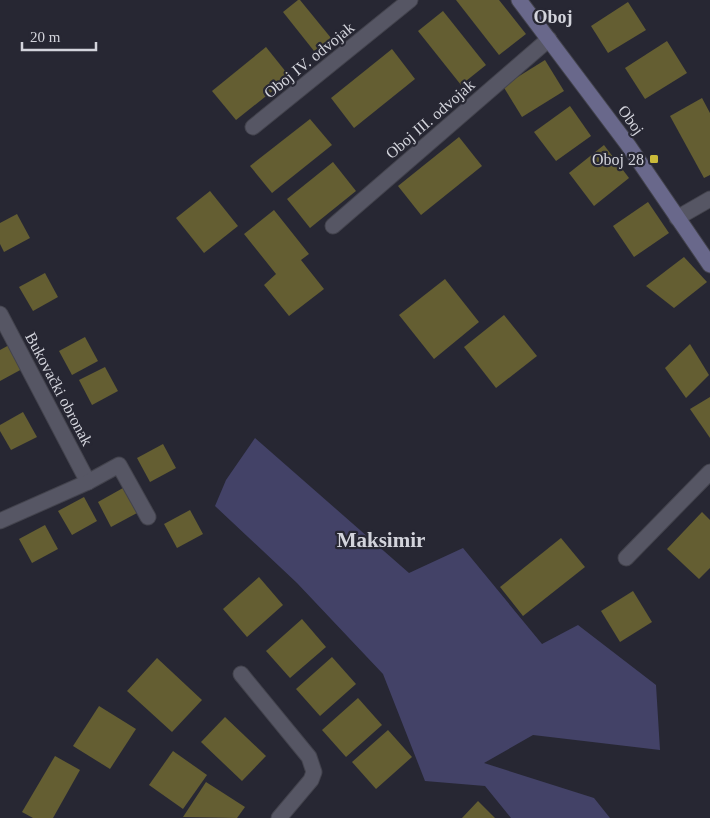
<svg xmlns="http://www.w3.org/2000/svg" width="710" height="818" font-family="Georgia,serif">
<rect width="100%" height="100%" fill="#272733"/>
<path fill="#434267" d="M255 438 409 573 463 548 542 644 578 625 656 685 660 750 533 735 484 763 594 798 610 818H511L485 786 425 781 383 674 297 583 215 506 226 480Z"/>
<g fill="#645e32">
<path d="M298 0H300L331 38 314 51 283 12Z"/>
<path d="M456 0H499L526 34 499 55Z"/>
<path d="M628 2 646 30 608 53 591 26Z"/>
<path d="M443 11 486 65 461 85 418 31Z"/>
<path d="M667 41 687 73 645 99 625 68Z"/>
<path d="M266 47 290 77 236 120 212 91Z"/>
<path d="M392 49 415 79 354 128 331 98Z"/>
<path d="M545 60 564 91 522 117 503 86Z"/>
<path d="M702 98 710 113V175L704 178 670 116Z"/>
<path d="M570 106 591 136 556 161 534 132Z"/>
<path d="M310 119 332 145 272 193 250 166Z"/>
<path d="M459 137 482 166 421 215 398 186Z"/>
<path d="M604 145 629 178 594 206 569 173Z"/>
<path d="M333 162 356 191 310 228 287 199Z"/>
<path d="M210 191 238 226 204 253 176 218Z"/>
<path d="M648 202 669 233 634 257 613 226Z"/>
<path d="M274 210 309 254 301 260 324 289 289 316 264 285 276 274 244 234Z"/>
<path d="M17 214 30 238 4 252 0 244V223Z"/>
<path d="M684 257 707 282 674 308 646 286Z"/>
<path d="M45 273 58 297 33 311 19 287Z"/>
<path d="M445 279 479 322 434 359 399 315Z"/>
<path d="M504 315 537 356 496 388 464 347Z"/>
<path d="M85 337 98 361 72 375 59 351Z"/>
<path d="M11 344 24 368 0 381V350Z"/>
<path d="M690 344 709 375 686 398 665 368Z"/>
<path d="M105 367 118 391 92 405 79 380Z"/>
<path d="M710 397V438L690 409Z"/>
<path d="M23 412 37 437 11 450 0 431V425Z"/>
<path d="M163 444 176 468 150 482 137 458Z"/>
<path d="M123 488 137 513 111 527 98 502Z"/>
<path d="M84 497 97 521 72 535 58 511Z"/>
<path d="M190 510 203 534 177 548 164 524Z"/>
<path d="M702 512 710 520V568L699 579 667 549Z"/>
<path d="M45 525 58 549 32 563 19 539Z"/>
<path d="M561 538 585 567 523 616 500 587Z"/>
<path d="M259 577 283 605 247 637 223 609Z"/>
<path d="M633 591 652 622 620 642 601 611Z"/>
<path d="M302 619 326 647 290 678 266 651Z"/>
<path d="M332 657 356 684 320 716 296 689Z"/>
<path d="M157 658 202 700 172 732 127 691Z"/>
<path d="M358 698 382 725 346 757 322 730Z"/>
<path d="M99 706 136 729 110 769 73 746Z"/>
<path d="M225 717 266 756 242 781 201 742Z"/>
<path d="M388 730 412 757 376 789 352 762Z"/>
<path d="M173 751 207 775 183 809 149 785Z"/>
<path d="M55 756 80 770 53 818H33L22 812Z"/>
<path d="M206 782 245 807 237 818 183 817Z"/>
<path d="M478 801 495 818H462Z"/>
</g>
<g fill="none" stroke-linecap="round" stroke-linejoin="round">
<g stroke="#43434d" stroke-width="17">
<g id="street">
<path d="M253 127 410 0"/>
<path d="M677 218 710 199"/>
<path d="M333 226 549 39"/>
<path d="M0 314 88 482"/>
<path d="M0 521 88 482 119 465 148 517"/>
<path d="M626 558 710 472"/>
<path d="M241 674 309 757 314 772 311 780 279 818"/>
</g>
</g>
<g stroke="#43434d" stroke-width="17">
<path id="secondary" d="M519 0 628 145 710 265"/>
</g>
<use href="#street" stroke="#565664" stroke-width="15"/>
<use href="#secondary" stroke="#69688b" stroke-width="15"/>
</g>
<rect fill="#caba3a" stroke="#272733" stroke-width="2" x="649" y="154" width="10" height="10" rx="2.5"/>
<g text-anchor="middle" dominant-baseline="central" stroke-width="4.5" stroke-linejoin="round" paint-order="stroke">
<g font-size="16" fill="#d3d4dc" stroke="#272733">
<text transform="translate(309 60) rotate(-39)">Oboj IV. odvojak</text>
<text transform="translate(430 119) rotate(-41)">Oboj III. odvojak</text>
<text transform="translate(631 120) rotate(54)">Oboj</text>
<text transform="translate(59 389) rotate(62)">Bukovački obronak</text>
</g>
<g font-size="16" fill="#d3d4dc" stroke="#272733" text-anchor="end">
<text x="644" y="159">Oboj 28</text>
</g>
<g font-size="18" font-weight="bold" fill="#d3d4dc" stroke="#272733">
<text x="553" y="17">Oboj</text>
</g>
<g font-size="21" font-weight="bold" fill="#d3d4dc" stroke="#272733">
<text x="381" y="540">Maksimir</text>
</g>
</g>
<path d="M22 42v8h74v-8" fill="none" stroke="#d3d4dc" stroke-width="2.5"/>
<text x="30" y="42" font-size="15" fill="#d3d4dc" stroke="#272733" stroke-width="4" paint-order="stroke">20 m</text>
</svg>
